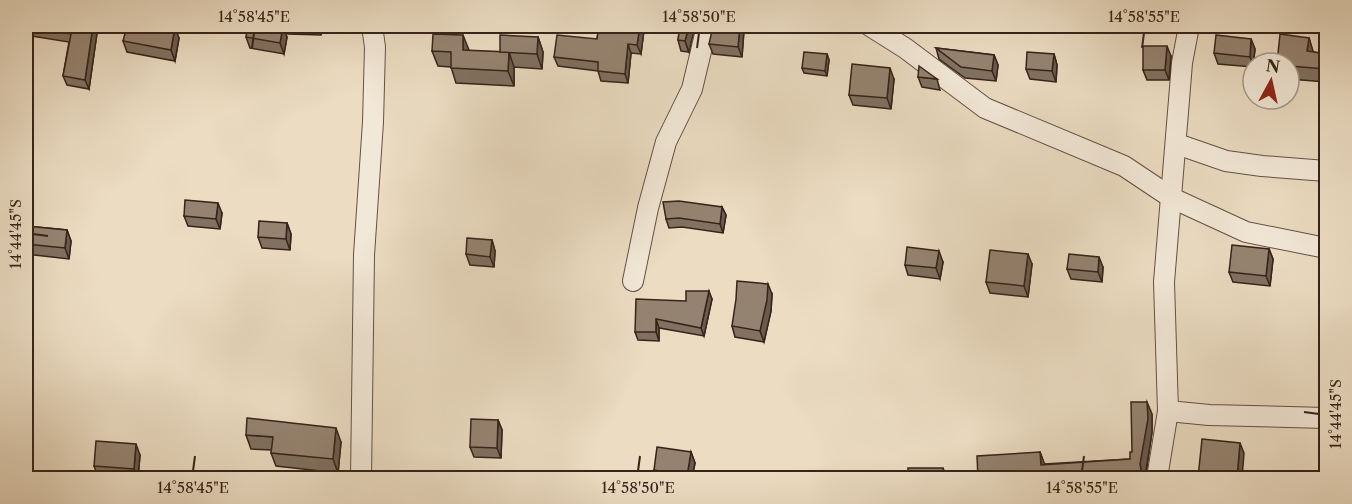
<svg xmlns="http://www.w3.org/2000/svg" width="1352" height="504" font-family="'Libre Caslon Text',serif">
<rect width="100%" height="100%" fill="#ebdcc2"/>
<filter id="stains"><feTurbulence type="fractalNoise" baseFrequency=".00333" numOctaves="4"/><feColorMatrix values="0 0 0 0 .2 0 0 0 0 .09 0 0 0 0 .02 0 0 0 .5 -.17"/></filter>
<radialGradient id="worn" r=".72"><stop offset=".6" stop-color="#630" stop-opacity="0"/><stop offset="1" stop-color="#630" stop-opacity=".3"/></radialGradient>
<g fill="none" stroke-linecap="round" stroke-linejoin="round">
<g stroke="#645143" stroke-width="22">
<g id="street">
<path d="M870 26 905 48 985 108 1124 166 1172 198 1246 232 1326 248"/>
<path d="M1177 144 1226 161 1262 166 1326 171"/>
<path d="M633 281 648 208 666 142 692 89 707 26"/>
<path d="M1168 411 1209 415 1326 418"/>
<path d="M361 478 364 255 373 122 375 47 372 26"/>
<path d="M1157 478 1168 411 1164 282 1179 100 1182 63 1189 26"/>
</g>
</g>
<use href="#street" stroke="#f2e8d7" stroke-width="20"/>
</g>
<g fill="#807161" stroke="#372319" stroke-width="1.5">
<path d="M26 26H94L97 33 89 89 67 85 63 76 69 42 26 35Z"/>
<path d="M284 26H322L321 35 288 34Z"/>
<path d="M599 26H642L644 30 641 54 631 53 628 83 601 81 598 71 558 66 554 57 597 39Z"/>
<path d="M680 26 689 52 681 51 678 40Z"/>
<path d="M283 27 287 37 284 54 250 48 246 37Z"/>
<path d="M744 30 742 57 713 54 709 44Z"/>
<path d="M538 37 543 52 542 69 514 67V86L456 83 451 67 438 66 432 51H469L500 52Z"/>
<path d="M179 38 175 61 127 52 123 41Z"/>
<path d="M1309 38 1313 52 1326 54V82L1289 79V63Z"/>
<path d="M1251 39 1255 49 1253 67 1218 64 1214 53Z"/>
<path d="M936 48 994 55 998 65 996 81 965 78 939 59Z"/>
<path d="M827 54 829 60 827 76 804 73 802 68Z"/>
<path d="M1054 54 1057 65 1056 82 1030 79 1026 69Z"/>
<path d="M1171 56 1169 80H1147L1143 70Z"/>
<path d="M918 77 937 79 940 90 922 87Z"/>
<path d="M894 79 891 109 853 105 849 95Z"/>
<path d="M722 207 726 215 723 233 682 227 669 228 666 219Z"/>
<path d="M222 213 220 229 188 226 184 216Z"/>
<path d="M287 223 291 234 290 250 262 248 258 237Z"/>
<path d="M26 226 67 230 71 241 69 259 26 254Z"/>
<path d="M492 240 495 251 494 267 470 265 466 254Z"/>
<path d="M1269 249 1273 259 1270 286 1233 282 1229 272Z"/>
<path d="M943 262 940 279 908 275 905 265Z"/>
<path d="M1032 264 1028 297 990 293 986 282Z"/>
<path d="M1103 267 1102 282 1071 279 1067 269Z"/>
<path d="M772 294 771 311 764 342 735 337 732 326Z"/>
<path d="M712 299 704 336 659 328V341L638 340 635 332 686 301Z"/>
<path d="M1152 414V432L1146 474 1148 478H978L1040 452 1044 464 1130 459 1132 452Z"/>
<path d="M498 420 502 430 501 458 474 457 470 447Z"/>
<path d="M246 435 341 442 338 473 276 466 271 453 272 450 251 449Z"/>
<path d="M691 452 695 463 692 478H657L654 470Z"/>
<path d="M140 455 138 478H126L98 476 94 466Z"/>
</g>
<g fill="#685c4f" stroke="#372319" stroke-width="1.5">
<path d="M93 26H94L97 33 89 89 85 80Z"/>
<path d="M318 26H322L321 35Z"/>
<path d="M640 26H642L644 30 641 54 637 45Z"/>
<path d="M689 26H695L689 52 685 41Z"/>
<path d="M740 26H743L744 30 742 57 738 47Z"/>
<path d="M175 27 179 38 175 61 171 50Z"/>
<path d="M283 27 287 37 284 54 280 43Z"/>
<path d="M463 35 469 50 468 65 463 50Z"/>
<path d="M538 37 543 52 542 69 537 54Z"/>
<path d="M1309 38 1313 51 1312 65 1307 51Z"/>
<path d="M1251 39 1255 49 1253 65 1250 57Z"/>
<path d="M628 44 631 53 628 83 625 74Z"/>
<path d="M1167 46 1171 56 1169 80 1165 70Z"/>
<path d="M509 52 514 67V86L508 71Z"/>
<path d="M827 54 829 60 827 76 825 71Z"/>
<path d="M1054 54 1057 65 1056 82 1052 71Z"/>
<path d="M994 55 998 65 996 81 992 71Z"/>
<path d="M890 68 894 79 891 109 887 98Z"/>
<path d="M218 203 222 213 220 229 216 219Z"/>
<path d="M722 207 726 215 723 233 720 224Z"/>
<path d="M287 223 291 234 290 250 286 239Z"/>
<path d="M67 230 71 241 69 259 65 248Z"/>
<path d="M492 240 495 251 494 267 490 257Z"/>
<path d="M1269 249 1273 259 1270 286 1266 276Z"/>
<path d="M939 251 943 262 940 279 936 268Z"/>
<path d="M1028 254 1032 264 1028 297 1024 286Z"/>
<path d="M1099 257 1103 267 1102 282 1098 272Z"/>
<path d="M768 284 772 294 771 311 764 342 760 331Z"/>
<path d="M709 291 712 299 704 336 701 328Z"/>
<path d="M656 319 659 328V341L656 332Z"/>
<path d="M1147 402 1152 414V432L1145 477 1141 470 1140 464Z"/>
<path d="M498 420 502 430 501 458 497 448Z"/>
<path d="M336 428 341 442 338 473 333 459Z"/>
<path d="M1240 443 1244 453 1242 478H1237Z"/>
<path d="M136 444 140 455 138 478 134 469Z"/>
<path d="M691 452 695 463 692 478H688L687 476Z"/>
<path d="M1040 452 1045 465H1041Z"/>
<path d="M943 468 947 478H944Z"/>
</g>
<g fill="#958371" stroke="#372319" stroke-width="1.5">
<path d="M26 26H93L85 80 63 76 71 34Z"/>
<path d="M127 26H167L175 27 171 50 123 41Z"/>
<path d="M248 26H276L283 27 280 43 246 37Z"/>
<path d="M599 26H640L637 45 628 44 625 74 598 71V62L554 57 557 35 597 39Z"/>
<path d="M680 26H689L685 41 678 40Z"/>
<path d="M713 26H740L738 47 709 44Z"/>
<path d="M433 34 463 35V50L509 52 508 71 451 68V52L432 51Z"/>
<path d="M1280 34 1309 38 1307 51 1326 54V69L1289 66V63H1277Z"/>
<path d="M500 35 538 37 537 54 500 52Z"/>
<path d="M1216 35 1251 39 1250 57 1214 53Z"/>
<path d="M1143 46H1167L1165 70H1143Z"/>
<path d="M936 48 994 55 992 71 961 67Z"/>
<path d="M804 52 827 54 825 71 802 68Z"/>
<path d="M1027 52 1054 54 1052 71 1026 69Z"/>
<path d="M852 64 890 68 887 98 849 95Z"/>
<path d="M919 66 937 79 918 77Z"/>
<path d="M185 200 218 203 216 219 184 216Z"/>
<path d="M679 201 722 207 720 224 679 218 666 219 663 202Z"/>
<path d="M259 221 287 223 286 239 258 237Z"/>
<path d="M26 226 67 230 65 248 26 244Z"/>
<path d="M467 238 492 240 490 257 466 254Z"/>
<path d="M1232 245 1269 249 1266 276 1229 272Z"/>
<path d="M907 247 939 251 936 268 905 265Z"/>
<path d="M990 250 1028 254 1024 286 986 282Z"/>
<path d="M1069 254 1099 257 1098 272 1067 269Z"/>
<path d="M737 281 768 284 767 300 760 331 732 326 736 299Z"/>
<path d="M686 291H709L701 328 656 319V332H635L636 299 686 301Z"/>
<path d="M1131 402H1147L1148 419 1140 464 1141 470 1147 475 1121 474 1056 478H978L977 456 1040 452 1041 465 1130 459V452H1132Z"/>
<path d="M247 418 336 428 333 459 271 453 273 437 246 435Z"/>
<path d="M471 419 498 420 497 448 470 447Z"/>
<path d="M1202 439 1240 443 1237 478H1198Z"/>
<path d="M96 441 136 444 134 469 94 466Z"/>
<path d="M657 447 691 452 687 476 654 470Z"/>
<path d="M908 468H943L944 478H908Z"/>
</g>
<path fill="none" stroke="#372319" stroke-width="2" d="M252 48 254 33M697 48 699 33M1142 48 1144 33M33 234 48 236M1304 412 1319 414M193 471 195 456M638 471 640 456M1082 471 1084 456"/>
<rect width="1352" height="504" fill="none" stroke="#ebdcc2" stroke-width="66"/>
<g transform="translate(1271 81) rotate(8)"><circle r="28" fill="#f2e8d7" stroke="#a7998b" stroke-width="1.5"/>
<path d="M0-4.5L10 22L0 15L-10 22Z" fill="#8f2418"/>
<text y="-9" font-size="16" font-weight="bold" text-anchor="middle" fill="#372319">N</text>
</g>
<rect x="33" y="33" width="1286" height="438" fill="none" stroke="#372319" stroke-width="2"/>
<g font-size="15" text-anchor="middle" fill="#372319">
<text x="254" y="22">14°58'45"E</text>
<text x="699" y="22">14°58'50"E</text>
<text x="1144" y="22">14°58'55"E</text>
<text transform="translate(16 234) rotate(-90)" y="5">14°44'45"S</text>
<text transform="translate(1336 414) rotate(-90)" y="5">14°44'45"S</text>
<text x="193" y="493">14°58'45"E</text>
<text x="638" y="493">14°58'50"E</text>
<text x="1082" y="493">14°58'55"E</text>
</g>
<rect width="100%" height="100%" filter="url(#stains)"/>
<rect width="100%" height="100%" fill="url(#worn)"/>
</svg>
